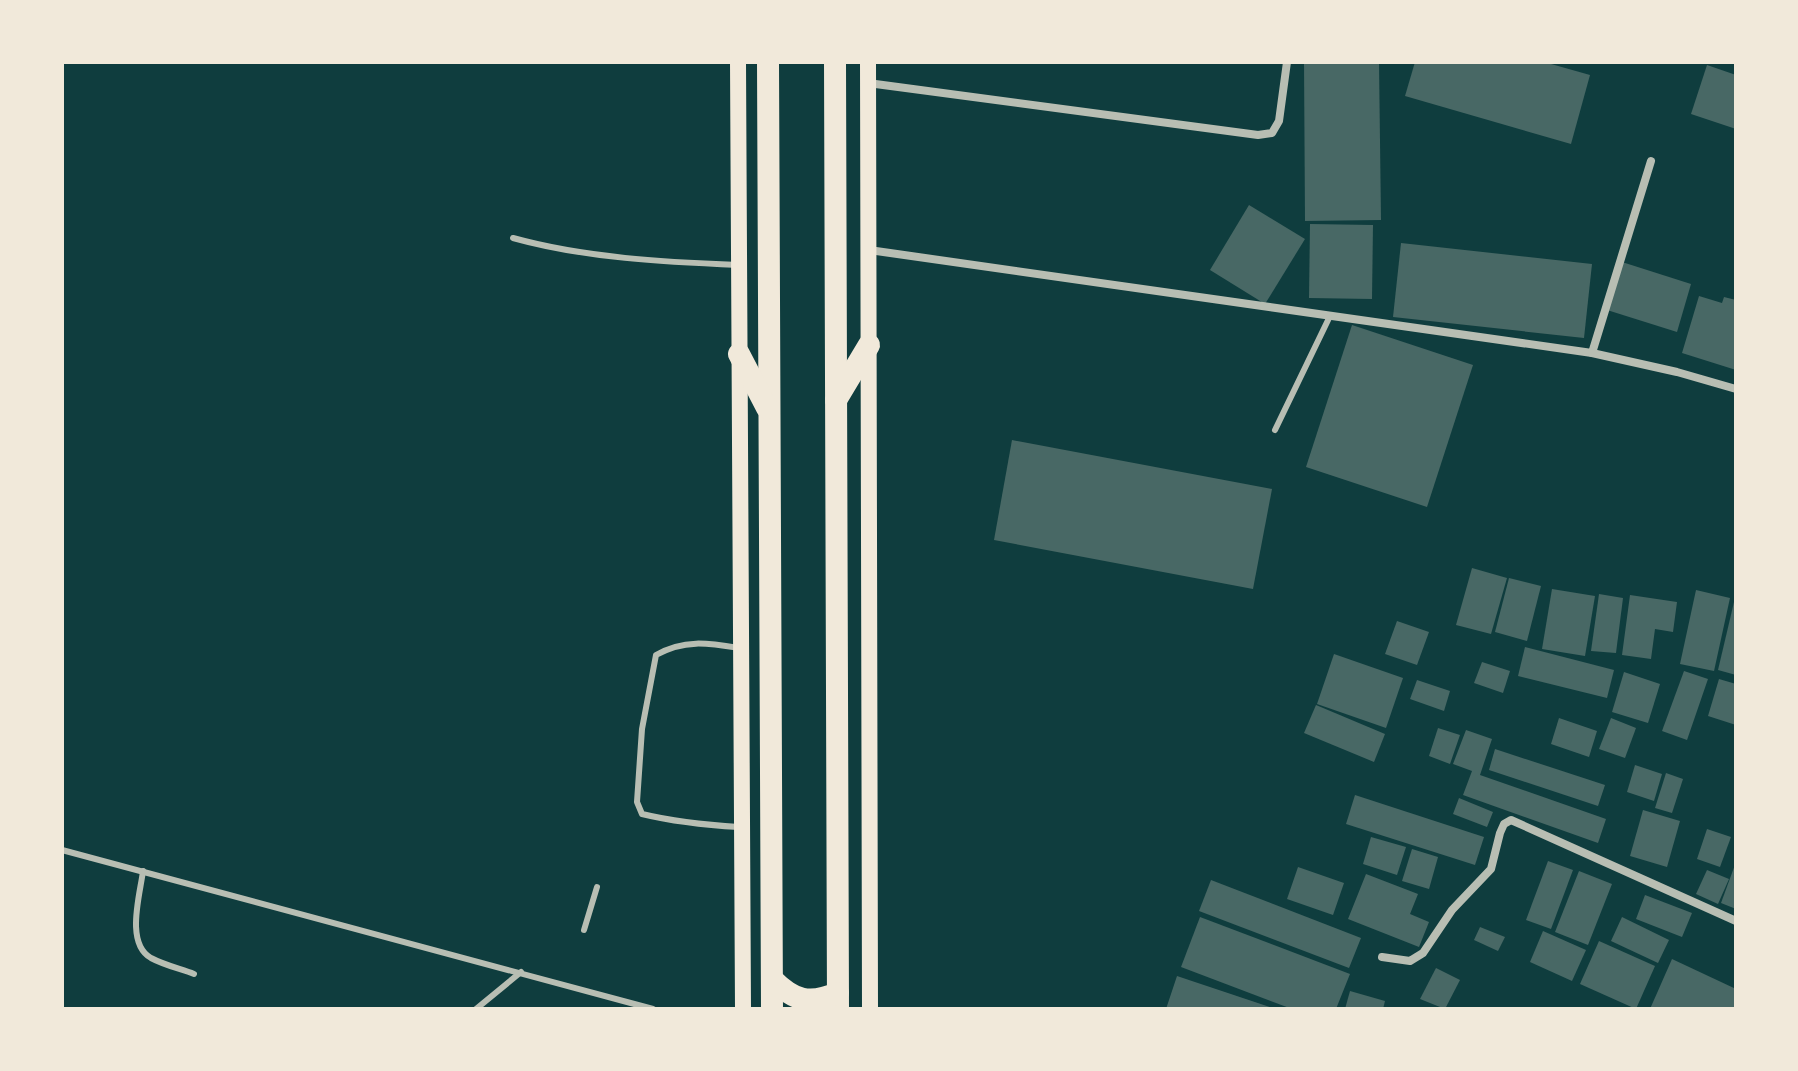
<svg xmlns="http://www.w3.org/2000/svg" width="1798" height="1071" font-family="Mulish,sans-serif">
<rect width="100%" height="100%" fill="#0f3d3e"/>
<g fill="#486865">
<path d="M1304 62H1379L1381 220 1305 221Z"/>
<path d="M1415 62H1544L1590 75 1571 144 1405 96Z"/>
<path d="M1707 65 1736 75V129L1691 114Z"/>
<path d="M1249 205 1305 239 1265 304 1210 270Z"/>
<path d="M1310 224 1373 225 1372 299 1309 298Z"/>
<path d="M1401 243 1592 264 1584 338 1393 317Z"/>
<path d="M1622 262 1691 284 1677 332 1607 310Z"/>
<path d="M1699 296 1722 303 1724 297 1736 300V370L1682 353Z"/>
<path d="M1352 325 1473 365 1427 507 1306 467Z"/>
<path d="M1012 440 1272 489 1253 589 994 540Z"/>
<path d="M1472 568 1507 578 1491 634 1456 625Z"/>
<path d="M1509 578 1541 586 1527 641 1495 632Z"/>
<path d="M1552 589 1595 596 1585 656 1542 649Z"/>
<path d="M1696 590 1730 598 1714 671 1680 664Z"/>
<path d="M1599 594 1623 598 1616 653 1591 651Z"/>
<path d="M1630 595 1677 602 1673 632 1655 629 1651 659 1622 655Z"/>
<path d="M1734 602H1736V675L1718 670Z"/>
<path d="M1397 621 1429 632 1417 665 1385 654Z"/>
<path d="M1525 647 1614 670 1607 698 1518 676Z"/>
<path d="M1334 654 1403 678 1386 728 1317 704Z"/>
<path d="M1482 662 1510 671 1503 693 1474 683Z"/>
<path d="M1684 671 1708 679 1687 740 1662 731Z"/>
<path d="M1624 672 1660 684 1648 723 1612 712Z"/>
<path d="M1719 679 1736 684V725L1708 716Z"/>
<path d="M1417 680 1450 691 1444 711 1410 699Z"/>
<path d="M1316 705 1385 734 1374 762 1304 733Z"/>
<path d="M1559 718 1597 731 1589 757 1551 744Z"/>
<path d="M1611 718 1636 728 1625 758 1599 749Z"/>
<path d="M1438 728 1460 735 1450 764 1429 756Z"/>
<path d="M1466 730 1492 739 1480 775 1606 819 1598 843 1463 795 1472 771 1453 764Z"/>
<path d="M1495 749 1605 785 1598 806 1489 770Z"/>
<path d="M1635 765 1662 774 1654 801 1627 792Z"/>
<path d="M1666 773 1683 779 1672 813 1655 808Z"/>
<path d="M1355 795 1484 837 1475 865 1346 824Z"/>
<path d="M1459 798 1493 812 1487 827 1453 814Z"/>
<path d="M1643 810 1680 821 1667 867 1630 856Z"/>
<path d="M1707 829 1731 837 1720 867 1697 859Z"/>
<path d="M1371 837 1406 847 1397 875 1363 864Z"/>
<path d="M1412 849 1438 857 1429 889 1402 881Z"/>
<path d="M1548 861 1573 870 1551 929 1526 920Z"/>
<path d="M1736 862V909L1721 903Z"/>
<path d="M1298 867 1344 883 1333 915 1287 899Z"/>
<path d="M1707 870 1729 879 1718 904 1696 894Z"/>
<path d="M1579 871 1612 884 1588 945 1555 932Z"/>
<path d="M1366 874 1418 894 1410 914 1429 922 1419 947 1348 919Z"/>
<path d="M1211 880 1361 938 1349 968 1199 911Z"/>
<path d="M1645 895 1692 913 1682 937 1636 919Z"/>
<path d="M1200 917 1350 974 1336 1009H1292L1181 967Z"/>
<path d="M1622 917 1669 940 1658 963 1611 941Z"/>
<path d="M1480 927 1505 937 1498 951 1474 940Z"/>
<path d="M1543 931 1586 950 1572 981 1530 962Z"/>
<path d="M1599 941 1655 966 1636 1009 1580 984Z"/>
<path d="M1672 959 1736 989 1735 1009H1650Z"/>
<path d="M1436 968 1460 980 1445 1009 1420 999Z"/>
<path d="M1177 976 1273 1008V1009H1166Z"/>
<path d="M1350 991 1385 1001 1383 1009H1345Z"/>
</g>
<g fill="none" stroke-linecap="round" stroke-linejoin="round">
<g stroke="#b8beb3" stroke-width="6">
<path d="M513 238C585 258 664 262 739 265"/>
<path d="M1275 430 1330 316"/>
<path d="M739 827C705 825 675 822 642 814L637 802 642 729 656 655C684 639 708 643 739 648"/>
<path d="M62 850 653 1009"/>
<path d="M143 871C140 895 125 943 151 958 164 965 181 969 194 974"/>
<path d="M584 930 597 887"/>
<path d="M476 1009 521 972"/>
</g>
<g stroke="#b8beb3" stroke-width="8">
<path d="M868 83 1258 135 1272 133 1279 121 1287 62"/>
<path d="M869 250 1592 353 1677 372 1736 389"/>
<path d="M1592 353 1651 161"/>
<path d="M1382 957 1410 961 1423 953 1452 910 1491 869 1500 833 1504 824 1511 820 1736 921"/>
</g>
<g stroke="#f1e9da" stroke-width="16">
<path d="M738 62 743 1009"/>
<path d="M868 62 870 1009"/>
</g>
<g stroke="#f1e9da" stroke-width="22">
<path d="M768 62 772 1009"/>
<path d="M835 62 838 1009"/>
<path d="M739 354 767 408"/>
<path d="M836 400 869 345"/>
<path d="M772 979C794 1001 809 1005 838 993"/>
</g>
</g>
<rect width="1798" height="1071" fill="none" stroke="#f1e9da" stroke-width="128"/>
</svg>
